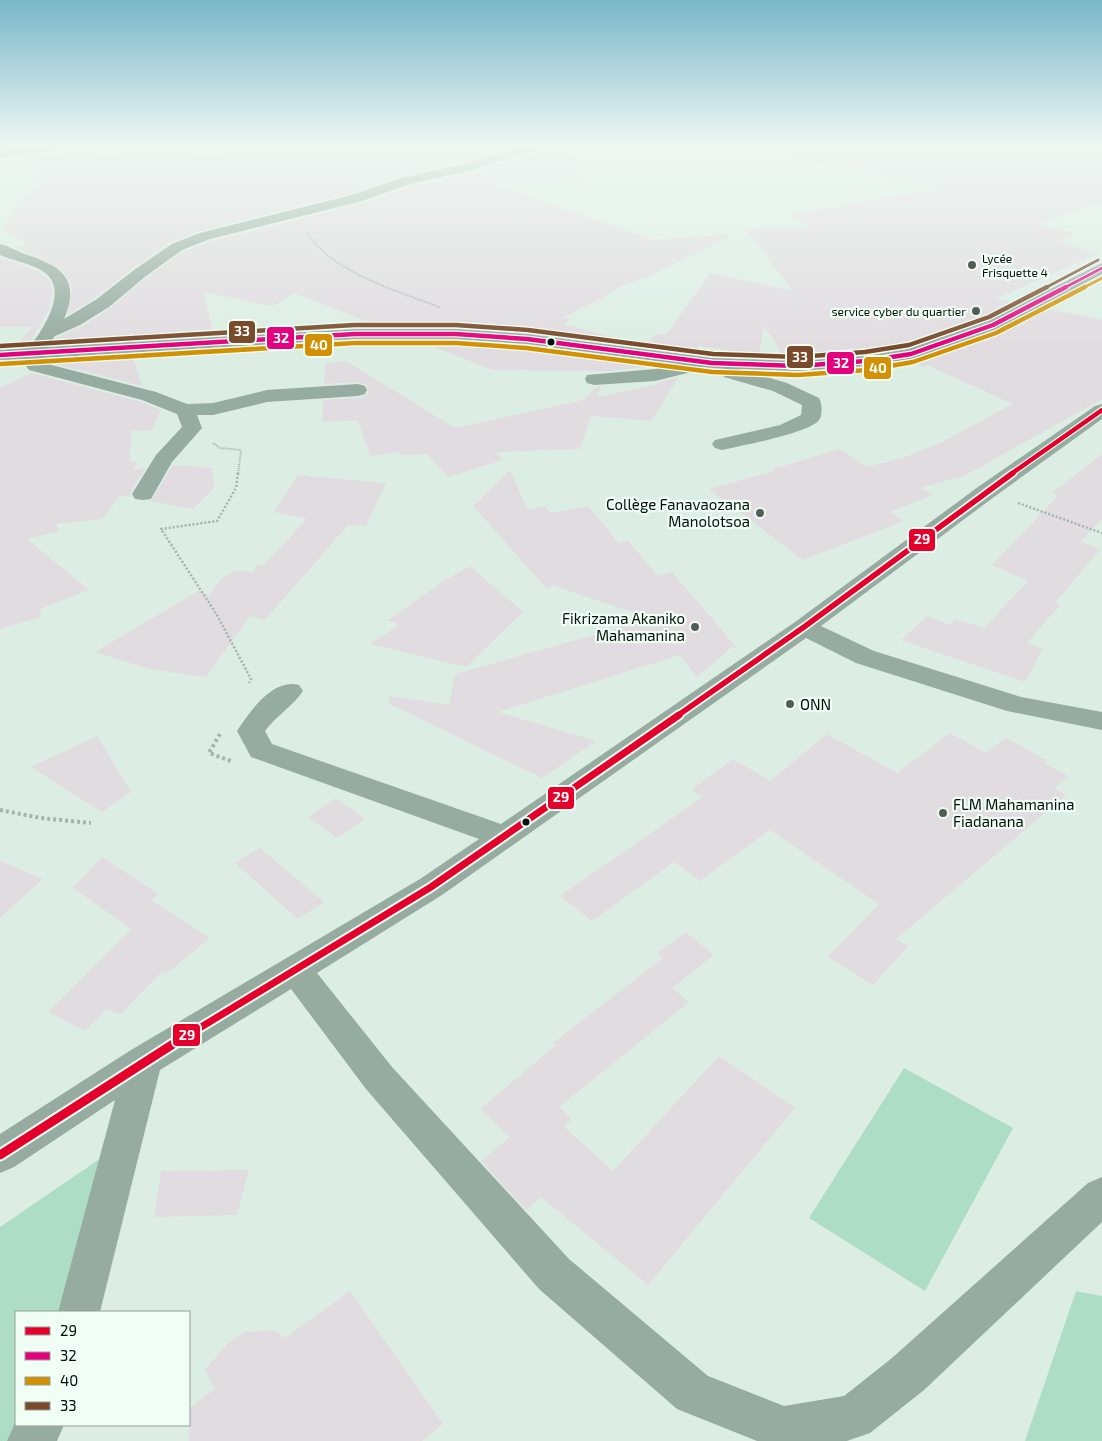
<svg xmlns="http://www.w3.org/2000/svg" width="1102" height="1441" font-family="'Exo 2',sans-serif">
<rect width="100%" height="100%" fill="#dceee4"/>
<g fill="#addec5">
<path d="M904 1068 1013 1128 925 1291 809 1218Z"/>
<path d="M101 1158 58 1312H16V1425H21L9 1441H0V1227Z"/>
<path d="M1076 1291 1102 1296V1441H1025Z"/>
</g>
<g fill="#e1dce0">
<path d="M152 144H166L196 154 211 156 245 144 328 149 332 144H520L465 162 401 176 351 193 199 231 171 242 133 268 96 297 67 315 72 292 70 282 65 274 47 261 14 247 27 244 3 231 17 203 35 189 46 184 30 181 43 176 12 166 80 148 107 156Z"/>
<path d="M540 144H561L586 179 494 185 653 240 731 234V236L645 278 621 286 602 298 562 318 570 319 564 324 645 346 656 334 666 335 710 273 793 291 746 230 812 227 790 215 940 188 792 158 794 144H1102V202L1038 223 1077 234 1059 242 1099 253 995 299 1018 303 986 319 908 347 827 355 828 357 786 359 764 326 759 355 699 346 694 354 527 332 456 327H382L294 293 273 306 204 292 212 329 126 336 128 340 51 345 56 338 81 327 110 308 147 277 183 252 211 241 362 203 411 186 474 172 538 151Z"/>
<path d="M0 257 38 271 50 281 53 290 49 310 29 344H17L32 327H0Z"/>
<path d="M1042 308 1102 320V399L966 475 921 488 933 495 890 512 904 521 803 560 709 489 774 471 773 469 840 449 867 467 905 457 940 443 1013 404 927 365 922 367 912 361 1000 331Z"/>
<path d="M418 341H456L527 346 668 364 610 371 493 370Z"/>
<path d="M132 354 142 386 52 363 61 359Z"/>
<path d="M346 361 455 428 583 400 597 387 601 386 597 397 659 384V382L679 377 651 421 591 416 580 449 495 452 503 460 448 477 427 454 401 455V452L370 456 358 420 322 422 323 400 359 398 366 396 369 391 367 385 359 382 324 384 325 363Z"/>
<path d="M32 373 141 402 161 410 152 430 131 431 130 461 137 462 133 470 146 468 130 493 132 497 120 495 102 519 56 524 59 531 27 539 89 590 40 609 41 617 0 629V388Z"/>
<path d="M1102 454V519L1080 542 1100 549 1055 603 1060 605 1027 643 1043 649 1025 682 901 640 927 616 950 625 955 619 984 628 1028 581 992 565 1058 496 1052 493Z"/>
<path d="M173 465 212 468 214 488 193 509 151 501Z"/>
<path d="M510 470 528 510 545 506 551 513 588 506 619 543 628 541 658 576 672 572 738 649 732 647 697 677 680 655 498 712 596 741 542 778 388 703 390 696 449 705 455 674 652 619 552 585 547 589 473 506Z"/>
<path d="M298 475 386 483 366 526 348 525 265 620 250 616 206 677 149 669 95 652 200 590 209 596 222 578 236 570 254 572 256 565 263 566 307 519 274 512Z"/>
<path d="M470 566 523 612 466 667 370 644 399 625 388 620 445 580Z"/>
<path d="M950 733 986 753 1006 738 1048 761 1044 763 1068 776 1054 788 1066 795 896 939 908 946 873 985 828 957 879 904 770 830 700 881 674 862 592 921 560 896 703 797 691 790 733 759 770 781 827 734 897 773Z"/>
<path d="M97 736 131 792 102 812 31 767Z"/>
<path d="M336 798 365 819 337 838 308 817Z"/>
<path d="M260 848 324 902 298 919 235 863Z"/>
<path d="M102 857 158 894 151 900 210 938 166 974 162 971 120 1015 106 1009 85 1031 48 1012 132 929 73 888Z"/>
<path d="M0 861 43 879 0 918Z"/>
<path d="M686 932 714 955 672 988 689 1002 559 1107 572 1119 564 1127 613 1171 719 1056 795 1108 648 1285 541 1197 526 1210 481 1161 510 1137 480 1109 556 1045 553 1043 663 958 657 953Z"/>
<path d="M249 1170 237 1215 154 1217 161 1171Z"/>
<path d="M350 1291 443 1424 422 1441H189V1408L215 1389 205 1370 226 1345 245 1332 274 1330 285 1338Z"/>
</g>
<g fill="none" stroke-linecap="round" stroke-linejoin="round">
<g stroke="#a4b4ac" stroke-width="2" stroke-dasharray="1 1" stroke-linecap="butt">
<path d="M307 233C334 274 397 290 441 308"/>
<path d="M213 443 220 448 241 450 238 474"/>
</g>
<g stroke="#a4b4ac" stroke-width="2.5" stroke-dasharray="2 2" stroke-linecap="butt">
<path d="M238 473 236 488 217 521 161 529 217 615 251 679 249 683"/>
<path d="M1018 503 1102 533"/>
</g>
<g stroke="#a4b4ac" stroke-width="4" stroke-dasharray="3 3" stroke-linecap="butt">
<path d="M220 734 209 753 231 761"/>
<path d="M0 810 41 818 91 823"/>
</g>
<g fill="#97aca1" fill-rule="evenodd">
<path d="M42 144 68 145 62 149 0 158V150Z"/>
<path d="M526 144H538L539 146 537 149 473 170 410 184 362 201 210 239 182 250 146 276 109 307 80 325 55 336 47 347 355 329H456L527 334 712 358 798 361 866 356 908 349 987 321 1102 263V274L999 329 917 358 866 366 798 371 739 369 787 383 819 398C822 403 823 415 819 420 810 433 740 446 722 450L715 448 712 444 715 440 780 425 801 415 802 405 773 391 724 377 722 373 725 369 702 367 700 370 655 381 594 385 587 383 585 379 587 375 655 369 679 364 527 344 456 339H355L43 358 44 363 156 392 187 404 213 403 267 390 358 384 365 386 367 390 365 394 358 396 267 402 213 415H197L202 428 172 462 151 499 143 500 135 499 132 494 156 455 182 427 177 414 142 400 29 370 26 366 25 359 0 360V350L29 348C42 330 70 291 44 272 31 263 14 261 0 255V244C8 246 15 250 22 253 59 265 82 277 64 319L97 299 134 270 172 244 200 233 352 195 401 178 465 164Z"/>
<path d="M1102 404V419L994 497 821 626 874 651 1021 697 1102 712V730L1007 711 856 663 806 638 442 895 317 973 392 1067 569 1259 708 1376 784 1406 844 1396 892 1358 1088 1183 1102 1177V1222L924 1390 870 1433 847 1441H757L677 1409 539 1289 366 1089 291 989 160 1070 100 1312H58L115 1100 14 1167 0 1173V1134L131 1050 420 879 479 839 251 757 237 731C250 711 273 678 299 685L303 691C293 706 276 716 265 731L272 744 501 824 795 622 978 487 1095 406Z"/>
<path d="M16 1421V1425H64L57 1441H7Z"/>
</g>
<g stroke="#f0fef6" stroke-width="7">
<path id="bus-1-far3" d="M1011 474 1102 410"/>
</g>
<g stroke="#f0fef6" stroke-width="9">
<path id="bus-1-far2" d="M677 716 804 627 1013 473"/>
</g>
<g stroke="#f0fef6" stroke-width="11">
<path id="bus-1-far1" d="M193 1032 431 887 679 715"/>
</g>
<g stroke="#f0fef6" stroke-width="13">
<path id="bus-1" d="M0 1155 195 1030"/>
</g>
<g stroke="#f0fef6" stroke-width="5">
<path id="bus-2-far1" d="M1064 288 1102 268"/>
</g>
<g stroke="#f0fef6" stroke-width="7">
<path id="bus-2" d="M0 355 355 334H456L527 339 712 363 798 366 866 361 911 354 993 325 1066 287"/>
</g>
<g stroke="#f0fef6" stroke-width="5">
<path id="bus-3-far1" d="M1083 288 1102 278"/>
</g>
<g stroke="#f0fef6" stroke-width="7">
<path id="bus-3" d="M1 364 355 343H456L526 348 712 372 798 375 867 370 913 362 996 333 1085 287"/>
</g>
<g stroke="#f0fef6" stroke-width="5">
<path id="bus-4-far1" d="M1045 288 1098 260"/>
</g>
<g stroke="#f0fef6" stroke-width="7">
<path id="bus-4" d="M0 346 354 325H456L528 330 713 354 798 357 865 352 909 345 989 317 1047 287"/>
</g>
<use href="#bus-1-far3" stroke="#e4002b" stroke-width="4.5"/>
<use href="#bus-1-far2" stroke="#e4002b" stroke-width="5.5"/>
<use href="#bus-1-far1" stroke="#e4002b" stroke-width="7"/>
<use href="#bus-1" stroke="#e4002b" stroke-width="9"/>
<use href="#bus-2-far1" stroke="#e5007d" stroke-width="3"/>
<use href="#bus-2" stroke="#e5007d" stroke-width="4.5"/>
<use href="#bus-3-far1" stroke="#d39002" stroke-width="3"/>
<use href="#bus-3" stroke="#d39002" stroke-width="4.5"/>
<use href="#bus-4-far1" stroke="#7a4b2a" stroke-width="3"/>
<use href="#bus-4" stroke="#7a4b2a" stroke-width="4.5"/>
</g>
<linearGradient id="sky" x2="0" y2="1"><stop stop-color="#79b7c9"/><stop offset="0.42" stop-color="#eff7f3"/><stop offset="1" stop-color="#eff7f3" stop-opacity="0"/></linearGradient>
<rect width="1102" height="346" fill="url(#sky)"/>
<g fill="#505e56" stroke="#f0fef6" stroke-width="2">
<circle cx="972" cy="265" r="5"/>
<circle cx="976" cy="311" r="5"/>
<circle cx="760" cy="513" r="5"/>
<circle cx="695" cy="627" r="5"/>
<circle cx="790" cy="704" r="5"/>
<circle cx="943" cy="813" r="5"/>
</g>
<g fill="#05100a" stroke="#f0fef6" stroke-width="2">
<circle cx="551" cy="342" r="4.5"/>
<circle cx="526" cy="822" r="4.5"/>
</g>
<g text-anchor="middle" dominant-baseline="central" stroke-width="4.5" stroke-linejoin="round" paint-order="stroke">
<g font-size="12" fill="#05100a" stroke="#f0fef6" text-anchor="start">
<text x="982" y="258">Lycée<tspan x="982" dy="14">Frisquette 4</tspan></text>
<text x="966" y="311" text-anchor="end">service cyber du quartier</text>
</g>
<g font-size="15" fill="#05100a" stroke="#f0fef6" text-anchor="end">
<text x="750" y="504">Collège Fanavaozana<tspan x="750" dy="17">Manolotsoa</tspan></text>
<text x="685" y="618">Fikrizama Akaniko<tspan x="685" dy="17">Mahamanina</tspan></text>
<text x="800" y="704" text-anchor="start">ONN</text>
<text x="953" y="804" text-anchor="start">FLM Mahamanina<tspan x="953" dy="17">Fiadanana</tspan></text>
</g>
</g>
<g stroke="#f0fef6" stroke-width="2">
<rect x="228" y="320" width="28" height="24" rx="5" fill="#7a4b2a"/>
<rect x="266" y="326" width="29" height="24" rx="5" fill="#e5007d"/>
<rect x="304" y="333" width="29" height="24" rx="5" fill="#d39002"/>
<rect x="786" y="345" width="28" height="24" rx="5" fill="#7a4b2a"/>
<rect x="826" y="351" width="29" height="24" rx="5" fill="#e5007d"/>
<rect x="863" y="356" width="29" height="24" rx="5" fill="#d39002"/>
<rect x="908" y="528" width="28" height="24" rx="5" fill="#e4002b"/>
<rect x="547" y="786" width="28" height="24" rx="5" fill="#e4002b"/>
<rect x="172" y="1023" width="29" height="24" rx="5" fill="#e4002b"/>
</g>
<g font-size="14" text-anchor="middle" font-weight="bold" fill="#fff">
<text x="242" y="336">33</text>
<text x="281" y="343">32</text>
<text x="319" y="350">40</text>
<text x="800" y="362">33</text>
<text x="841" y="368">32</text>
<text x="878" y="373">40</text>
<text x="922" y="544">29</text>
<text x="561" y="802">29</text>
<text x="187" y="1040">29</text>
</g>
<rect x="15" y="1311" width="175" height="115" fill="#f0fef6" stroke="#929f98"/>
<rect x="25" y="1327" width="25" height="8" fill="#e4002b" stroke="#929f98"/>
<text x="60" y="1336" font-size="15" fill="#05100a">29</text>
<rect x="25" y="1352" width="25" height="8" fill="#e5007d" stroke="#929f98"/>
<text x="60" y="1361" font-size="15" fill="#05100a">32</text>
<rect x="25" y="1377" width="25" height="8" fill="#d39002" stroke="#929f98"/>
<text x="60" y="1386" font-size="15" fill="#05100a">40</text>
<rect x="25" y="1402" width="25" height="8" fill="#7a4b2a" stroke="#929f98"/>
<text x="60" y="1411" font-size="15" fill="#05100a">33</text>
</svg>
